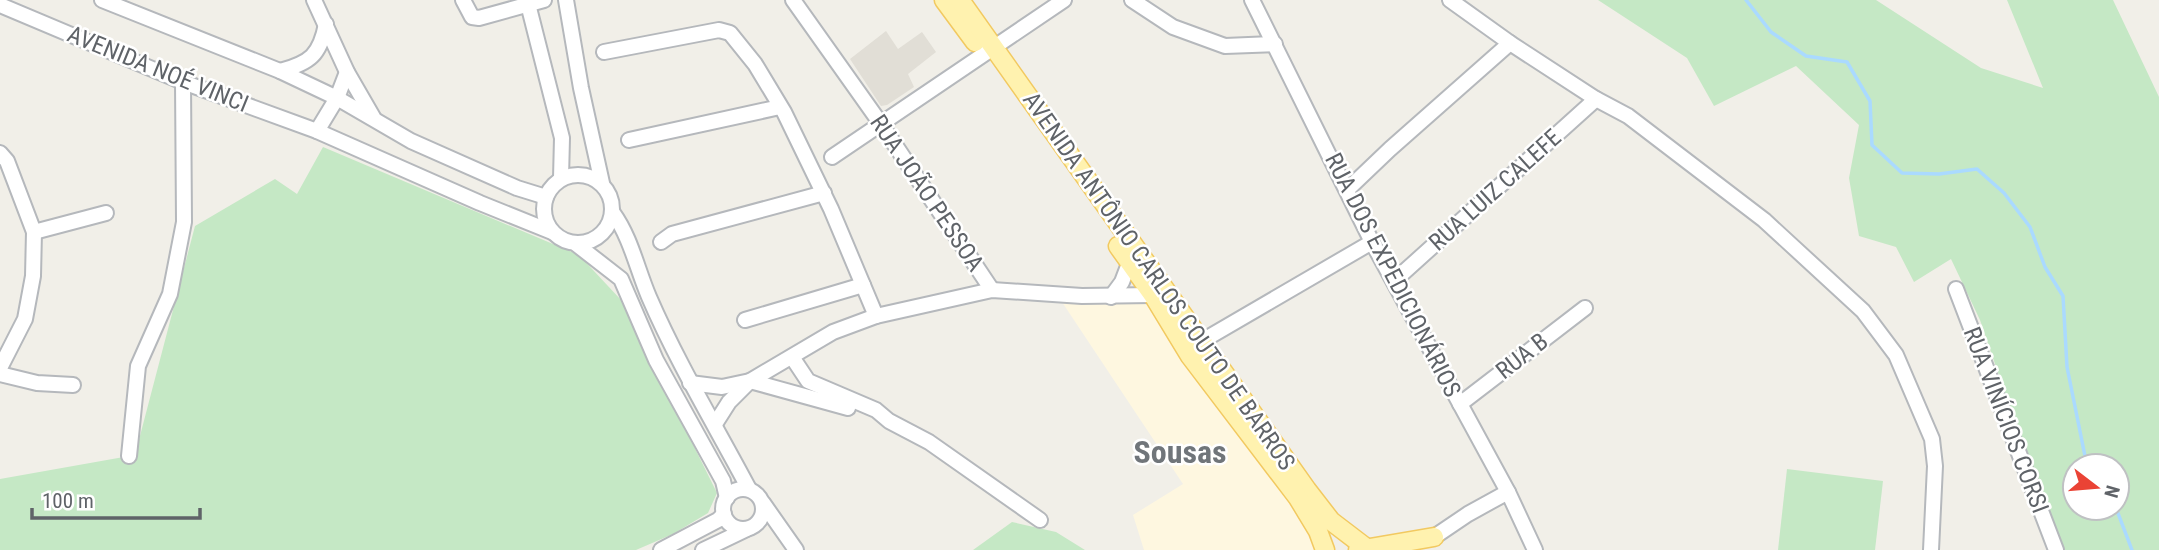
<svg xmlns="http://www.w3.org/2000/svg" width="2159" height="550" font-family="'Roboto Condensed',sans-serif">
<rect width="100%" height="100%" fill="#f1efe8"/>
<path fill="#fef7e0" d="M1060 299H1151L1281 482 1319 550H1144L1133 515 1183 484Z"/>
<path fill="#e1ded6" d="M886 31 898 49 922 32 936 52 908 74 914 87 887 105 881 106 850 59Z"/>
<g fill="#c5e8c5" fill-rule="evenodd">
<path d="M1598 0H1876L1981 68 2043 88 2007 0H2113L2159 97V550H2063L2021 440 1980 320 1951 259 1914 282 1896 247 1859 236 1849 178 1859 125 1796 66 1714 106 1687 58ZM2075 466H2117V508H2075Z"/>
<path d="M323 147 579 255 622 301 717 493 708 513 673 534 636 550H0V479L135 455 195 226 275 179 297 194Z"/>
<path d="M1787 469 1883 481 1875 550H1778Z"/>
<path d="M1012 522 1056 532 1085 550H1125H973Z"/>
</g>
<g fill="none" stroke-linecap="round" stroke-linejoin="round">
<g stroke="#aadaff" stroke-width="3.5">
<path d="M1746 0 1771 32 1806 56 1847 62 1870 101 1872 145 1902 173 1939 174 1977 169 2004 193 2030 227 2045 267 2063 296 2067 367 2087 466"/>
<path d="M2116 508 2132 550"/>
</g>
<g stroke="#b5b8bc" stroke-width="18">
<g id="minor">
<path d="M102 0 280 71 337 98 411 141 517 188 546 197"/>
<path d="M314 0 347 72 373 117"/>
<path d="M463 0 472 17 479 18 544 0"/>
<path d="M527 0 562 138 561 178"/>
<path d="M566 0 581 88 602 183"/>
<path d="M793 0 881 124 992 290"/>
<path d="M1132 0 1173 27 1225 46 1275 44"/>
<path d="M1252 0 1372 242 1508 492 1535 550"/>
<path d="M1450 0 1510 43 1596 99 1628 116 1764 220 1863 311 1896 355 1932 439 1935 466 1931 550"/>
<path d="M0 5 183 82 317 131 480 203 552 232"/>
<path d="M604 52 719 30 730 33 755 64 784 112 831 209 876 316"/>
<path d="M280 71C310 63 320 55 326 24"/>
<path d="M317 131 337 98 347 72"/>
<path d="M629 140 780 107"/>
<path d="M0 153 7 161 34 232 33 276 25 319 0 368"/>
<path d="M832 157 1064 0"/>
<circle cx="578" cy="209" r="34"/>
<path d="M1347 190 1390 149 1510 43"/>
<path d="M613 213C631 238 637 269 649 297 678 364 715 425 749 489"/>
<path d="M34 232 106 213"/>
<path d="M661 242 672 234 824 193"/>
<path d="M576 244 621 279 656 360 723 481 727 498"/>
<path d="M1394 281 1596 99"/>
<path d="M1956 289 2056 550"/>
<path d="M1111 297 1122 282 1130 261"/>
<path d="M745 320 863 285"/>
<path d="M1202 341 1372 242"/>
<path d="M792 357 808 381 876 410 889 421 929 442 1040 520"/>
<path d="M0 374 37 383 73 385"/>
<path d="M690 383 722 387 750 381 848 408"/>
<path d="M1460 404 1585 308"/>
<path d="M715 424 729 402 750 381 833 332 876 316 992 290 1082 296 1153 295"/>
<path d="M129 456 138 366 170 294 184 222 183 82"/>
<circle cx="743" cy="509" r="20"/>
<path d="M763 503 796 550"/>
<path d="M1434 537 1468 514 1508 492"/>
<path d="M661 550 718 520 724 514"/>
<path d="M703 550 747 529"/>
</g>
</g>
<g stroke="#f2c960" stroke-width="21">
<g id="major">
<path d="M944 0 975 42"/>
<path d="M960 0 1307 490 1331 521 1369 550"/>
<path d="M1118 246 1153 295 1190 356 1298 498 1318 531 1325 550"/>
<path d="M1358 550 1434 537"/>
</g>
</g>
<use href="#minor" stroke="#fff" stroke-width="14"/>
<use href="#major" stroke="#fff2af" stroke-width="18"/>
</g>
<g text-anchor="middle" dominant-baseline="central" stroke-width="5" stroke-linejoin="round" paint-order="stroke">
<g font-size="24" fill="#5f6368" stroke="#fff">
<text transform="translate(158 69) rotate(22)">AVENIDA NOÉ VINCI</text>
<text transform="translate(1495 190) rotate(-42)">RUA LUIZ CALEFE</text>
<text transform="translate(927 193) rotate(56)">RUA JOÃO PESSOA</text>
<text transform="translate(1393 275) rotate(63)">RUA DOS EXPEDICIONÁRIOS</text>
<text transform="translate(1159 281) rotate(55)">AVENIDA ANTÔNIO CARLOS COUTO DE BARROS</text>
<text transform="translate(1522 356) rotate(-38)">RUA B</text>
<text transform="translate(2006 420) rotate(69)">RUA VINÍCIOS CORSI</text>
</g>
<g font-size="32" font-weight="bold" fill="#70757a" stroke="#fff">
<text x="1180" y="452">Sousas</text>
</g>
</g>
<g transform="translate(2096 487) rotate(106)"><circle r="33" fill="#ffffff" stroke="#bfc1c3" stroke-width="2"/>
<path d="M0-5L12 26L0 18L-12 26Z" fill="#ea4335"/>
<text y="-10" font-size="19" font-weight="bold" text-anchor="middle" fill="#5f6368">N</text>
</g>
<path d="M32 508v10h168v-10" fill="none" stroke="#5f6368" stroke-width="3.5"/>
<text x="42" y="508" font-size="21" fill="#5f6368" stroke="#ffffff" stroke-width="5" paint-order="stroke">100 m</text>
</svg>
